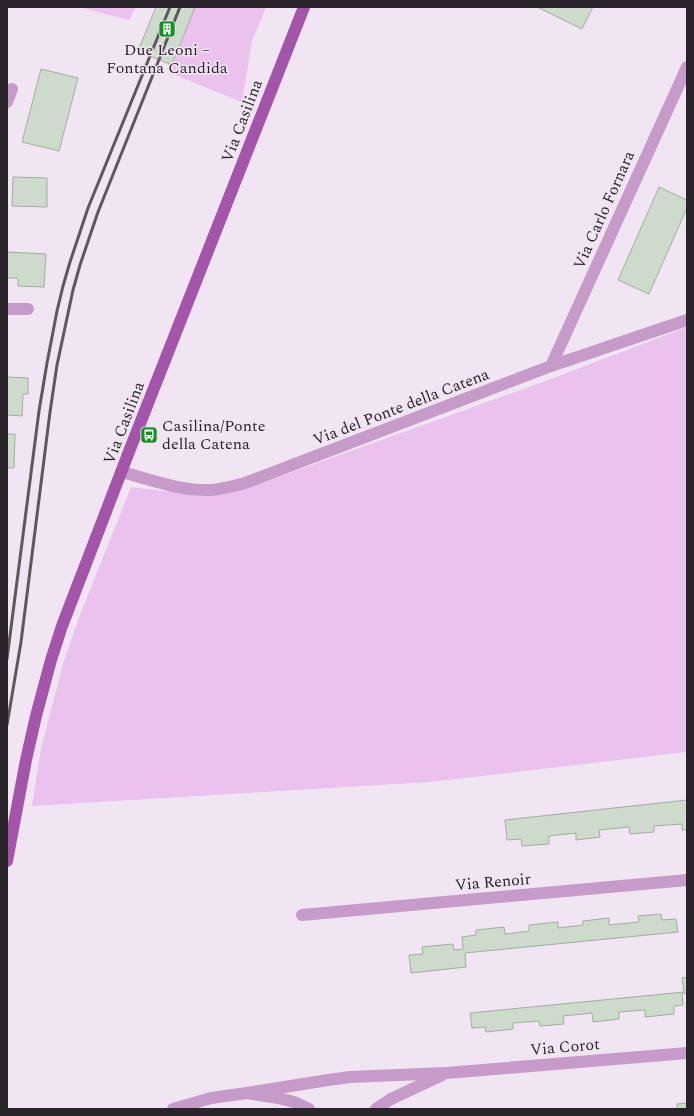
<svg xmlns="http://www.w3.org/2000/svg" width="694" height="1116" font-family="Spectral,serif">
<rect width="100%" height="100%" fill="#f2e5f3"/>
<g fill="#ebc1ee">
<path d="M79 7H136L129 20Z"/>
<path d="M195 7H266L252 41 242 102 170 73Z"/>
<path d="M687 327V752L430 782 32 806 41 748 63 664 80 615 131 487 203 496 226 494 259 484 551 379Z"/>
</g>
<g fill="#cddacc" stroke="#a1aea0">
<path d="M156 7H195L172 65 138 51Z"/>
<path d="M537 7H593L582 29Z"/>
<path d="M41 69 78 78 59 151 22 142Z"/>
<path d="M13 177 47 178V207L12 206Z"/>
<path d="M659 187 687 200V208L649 294 618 280Z"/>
<path d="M7 252 46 254 44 287 18 286V278H7Z"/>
<path d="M7 377 28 378V394H23L22 416 7 415Z"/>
<path d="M7 434H15L14 468H7Z"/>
<path d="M687 800V830H682V824L654 826V832L630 834 629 827 599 830 600 837 576 840V833L549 836V844L522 846 521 839 507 840 505 820Z"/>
<path d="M661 914 662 920 676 919 678 932 465 953 466 967 411 973 409 955 423 954 422 947 453 944 454 950 463 949 462 937 476 935V930L504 927 505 934 529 931V925L558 922V928L583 925V921L609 918V925L639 922 638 916Z"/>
<path d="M687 977V993L682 994 683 1005 674 1006V1014L645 1017V1010L619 1012V1019L593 1022 592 1013 563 1016 564 1024 540 1026 539 1021 513 1023V1029L486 1032 485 1027 472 1028 470 1013 684 992 682 978Z"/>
<path d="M687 1103V1109H677V1104Z"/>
</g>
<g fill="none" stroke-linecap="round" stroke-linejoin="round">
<g stroke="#c69bc9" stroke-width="12">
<path d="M7 102 12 89"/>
<path d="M7 309H28"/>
<path d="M551 366 687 67"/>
<path d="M122 472C151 480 180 491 211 490 222 489 234 486 245 483L551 366 687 320"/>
<path d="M302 915 687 880"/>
<path d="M247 1093 328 1080 350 1077 446 1073 687 1053"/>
<path d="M173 1109 211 1098 247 1093 278 1098 294 1102 309 1109"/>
<path d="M376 1109 391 1099 442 1075"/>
</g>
<path stroke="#a355a9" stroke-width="12" d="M7 861 26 760 36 716 51 660 62 626 130 449 304 7"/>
<g stroke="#5e575e" stroke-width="3">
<path d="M7 659 39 411 47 363 57 311 63 286 70 262 88 208 170 7"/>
<path d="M7 725 21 642 50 412 57 365 73 290 80 265 98 212 180 7"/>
</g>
</g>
<defs>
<g id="building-square" transform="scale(0.9)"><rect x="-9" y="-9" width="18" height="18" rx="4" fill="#129120" stroke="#f2e5f3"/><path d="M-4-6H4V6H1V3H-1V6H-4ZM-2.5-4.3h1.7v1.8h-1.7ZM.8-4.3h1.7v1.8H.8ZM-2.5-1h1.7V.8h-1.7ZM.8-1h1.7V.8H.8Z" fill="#fff"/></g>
<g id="bus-square" transform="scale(0.9)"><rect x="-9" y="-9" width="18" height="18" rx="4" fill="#129120" stroke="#f2e5f3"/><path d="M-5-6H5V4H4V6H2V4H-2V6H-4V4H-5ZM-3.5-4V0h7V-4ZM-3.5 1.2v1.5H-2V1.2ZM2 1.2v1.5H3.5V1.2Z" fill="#fff"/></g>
</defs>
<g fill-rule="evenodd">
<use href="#building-square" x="167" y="29"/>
<use href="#bus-square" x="149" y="435"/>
</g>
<g text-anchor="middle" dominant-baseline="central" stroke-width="3" stroke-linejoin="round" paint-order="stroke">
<g font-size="16" fill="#292429" stroke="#f2e5f3">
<text x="167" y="50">Due Leoni –<tspan x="167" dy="18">Fontana Candida</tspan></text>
<text x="162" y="426" text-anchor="start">Casilina/Ponte<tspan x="162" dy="18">della Catena</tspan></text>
</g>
<g font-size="16" fill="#292429" stroke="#f2e5f3">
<text transform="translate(242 121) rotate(-69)">Via Casilina</text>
<text transform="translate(604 210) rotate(-66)">Via Carlo Fornara</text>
<text transform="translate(401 407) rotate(-21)">Via del Ponte della Catena</text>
<text transform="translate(124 423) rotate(-69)">Via Casilina</text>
<text transform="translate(493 882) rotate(-5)">Via Renoir</text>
<text transform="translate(565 1047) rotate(-5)">Via Corot</text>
</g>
</g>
<rect width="694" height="1116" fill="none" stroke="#292429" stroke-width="16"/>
</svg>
